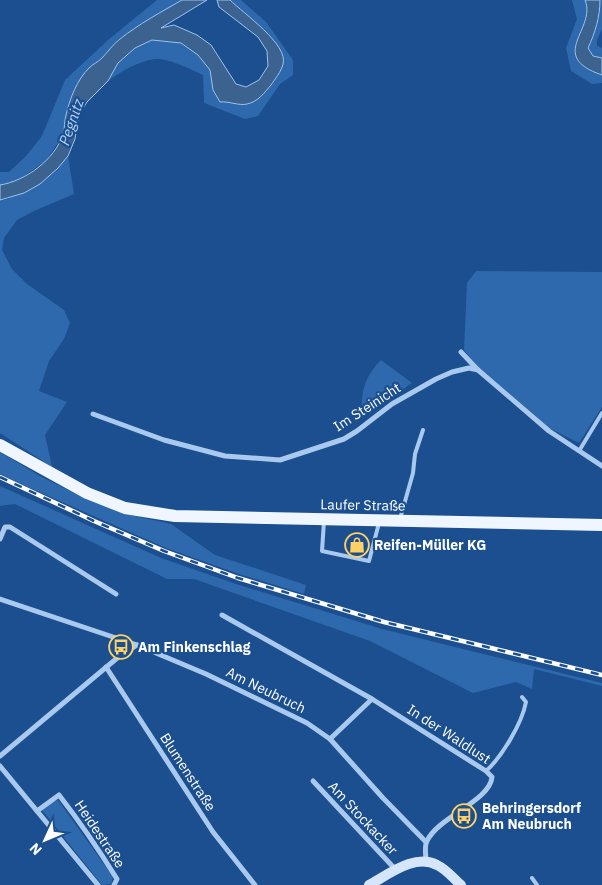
<svg xmlns="http://www.w3.org/2000/svg" width="602" height="885" font-family="'IBM Plex Sans',sans-serif">
<rect width="100%" height="100%" fill="#1b4f8f"/>
<g fill="#2e69ad">
<path d="M157 0H182L119 39 101 59 90 67 78 83 65 117 63 135 46 161 14 183 0 185V172H9L26 156 42 136 65 80 108 40Z"/>
<path d="M230 0H241L266 22 293 60V75L280 84 258 116 245 119 204 103 203 75C191 69 168 58 155 59 139 61 121 71 108 81L118 63 135 48 152 40 181 43 198 55 210 70 213 90 227 101 247 104 283 64Z"/>
<path d="M572 0H585C597 29 546 56 602 75V83L592 84 571 71 566 48 577 19Z"/>
<path d="M600 0H602V29L597 40V46L602 48V58L593 56 588 48C595 33 600 17 600 0Z"/>
<path d="M68 156 74 194 34 211 17 220 4 238 2 250 12 269 27 284 64 310 70 323 64 339 49 361 39 391 67 402 45 435 52 467 0 433V200L8 199 58 168Z"/>
<path d="M476 271 602 272V407L579 443 551 429 478 367 464 350 467 283Z"/>
<path d="M381 360 412 383 362 418C361 393 363 378 381 360Z"/>
<path d="M0 452 40 476 82 497 131 515 171 524 215 555 306 585 304 594 239 574 166 548 10 479 0 474Z"/>
<path d="M0 486 161 558 236 584 382 629 602 683V686L534 669 532 689 516 682 473 693 370 641 194 579H167L15 504 0 506Z"/>
<path d="M58 800 113 877 111 884 102 885 42 810 52 802Z"/>
</g>
<g fill="#3c6290" stroke="#9cc4f0">
<path d="M182 0H207L161 28 174 25 197 35 211 45 236 84 246 87 259 80 268 66 267 51 258 37 219 7 217 0H230C243 13 289 45 283 64 281 72 275 79 271 85 265 92 258 102 247 104 239 106 229 101 220 102L213 90 210 70 198 55 181 43 152 40 135 48 118 63 108 81 87 102 79 115 75 139 68 156 58 168 40 184 24 193 0 200V185C25 181 55 160 63 134 65 128 64 121 66 115 70 98 77 80 89 68 93 64 98 62 102 58 108 52 113 44 120 39 139 24 161 12 182 0Z"/>
<path d="M585 0H600C600 17 595 33 588 48L593 56 602 58V75C546 56 597 29 585 0Z"/>
</g>
<g fill="none" stroke-linecap="round" stroke-linejoin="round">
<g stroke="#a9c9ee" stroke-width="4">
<path d="M579 451 602 413"/>
<path d="M400 519 413 473 415 454 423 430"/>
<path d="M324 521 322 551 369 561 379 523"/>
<path d="M486 771C502 757 522 723 526 702L522 697"/>
<path d="M532 878 537 885"/>
</g>
<g stroke="#a9c9ee" stroke-width="5">
<path d="M461 352 478 370 549 431 602 466"/>
<path d="M93 414 164 440 225 456 280 460 344 439 357 431 392 404 436 379 452 372 469 368 478 370"/>
<path d="M0 539 5 527H10L116 594"/>
<path d="M0 599 137 645 206 674 307 723 330 739 383 798 426 842"/>
<path d="M222 615 372 699"/>
<path d="M106 667 213 832 255 885"/>
<path d="M330 739 372 699 486 771 492 777C490 801 438 817 427 841 424 846 426 855 426 861"/>
<path d="M0 756 116 659 137 645"/>
<path d="M0 766 98 885"/>
<path d="M313 781 396 870"/>
<path d="M37 811 59 795C80 822 99 850 117 879L114 885"/>
</g>
<path stroke="#d6e6fa" stroke-width="10" d="M369 885C388 875 415 853 437 865 446 869 454 879 461 885"/>
<path stroke="#f0f6ff" stroke-width="12" d="M0 445 87 493 125 508 175 516 602 525"/>
<g stroke="#fff" stroke-width="4.5">
<path id="rail" d="M0 477 94 521 164 551 238 578 384 622 602 675"/>
</g>
<use href="#rail" stroke="#1b4f8f" stroke-width="2.5" stroke-dasharray="8" stroke-linecap="butt"/>
</g>
<defs>
<g id="shop-ring" transform="scale(1.25)"><circle r="9.5" fill="#1b4f8f" stroke="#ffd166" stroke-width="1.5"/><path d="M-5-2.5h2.3a2.7 3.5 0 0 1 5.4 0H5L5.5 6h-11ZM-1.5-2.5h3a1.5 2.3 0 0 0-3 0Z" fill="#ffd166"/></g>
<g id="bus-ring" transform="scale(1.25)"><circle r="9.5" fill="#1b4f8f" stroke="#ffd166" stroke-width="1.5"/><path d="M-5-6H5V4H4V6H2V4H-2V6H-4V4H-5ZM-3.5-4V0h7V-4ZM-3.5 1.2v1.5H-2V1.2ZM2 1.2v1.5H3.5V1.2Z" fill="#ffd166"/></g>
</defs>
<g fill-rule="evenodd">
<use href="#shop-ring" x="357" y="545"/>
<use href="#bus-ring" x="121" y="647"/>
<use href="#bus-ring" x="464" y="816"/>
</g>
<g text-anchor="middle" dominant-baseline="central" stroke-width="4.5" stroke-linejoin="round" paint-order="stroke">
<g font-size="14" fill="#fff" stroke="#1b4f8f">
<text transform="translate(367 407) rotate(-33)">Im Steinicht</text>
<text transform="translate(363 505) rotate(1)">Laufer Straße</text>
<text transform="translate(266 690) rotate(26)">Am Neubruch</text>
<text transform="translate(449 734) rotate(33)">In der Waldlust</text>
<text transform="translate(188 772) rotate(57)">Blumenstraße</text>
<text transform="translate(363 818) rotate(47)">Am Stockacker</text>
<text transform="translate(100 834) rotate(56)">Heidestraße</text>
</g>
<g font-size="14" font-weight="bold" fill="#fff" stroke="#1b4f8f" text-anchor="start">
<text x="374" y="545">Reifen-Müller KG</text>
<text x="138" y="647">Am Finkenschlag</text>
<text x="482" y="808">Behringersdorf<tspan x="482" dy="16">Am Neubruch</tspan></text>
</g>
<g font-size="15" font-style="italic" fill="#b5d3f5" stroke="#1b4f8f">
<text transform="translate(71 122) rotate(-71)">Pegnitz</text>
</g>
</g>
<g transform="translate(45 840) rotate(226)" stroke="#1b4f8f" stroke-width="4" paint-order="stroke">
<path d="M0-4L9 19L0 12L-9 19Z" fill="#ffffff"/>
<text y="-8" font-size="14" font-weight="bold" text-anchor="middle" fill="#ffffff">N</text>
</g>
</svg>
